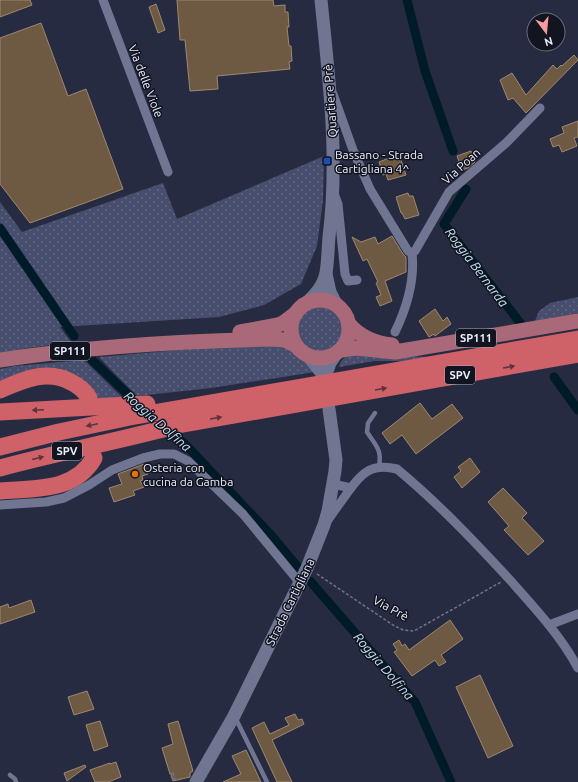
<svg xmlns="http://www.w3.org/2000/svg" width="578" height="782" font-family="Ubuntu,sans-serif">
<defs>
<pattern id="grass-dots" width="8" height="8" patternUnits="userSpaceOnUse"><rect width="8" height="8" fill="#474d6c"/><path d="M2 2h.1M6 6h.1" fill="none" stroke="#626782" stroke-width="1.8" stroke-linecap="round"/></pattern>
</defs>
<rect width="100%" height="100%" fill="#272b42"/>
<g fill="url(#grass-dots)">
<path d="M324 156 323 200 317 246 301 284 264 305 219 317 60 327 71 342 23 349 0 354V202L22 232 163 183 177 219Z"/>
<path d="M578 297V313L535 321 539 311 550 303Z"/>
<circle cx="320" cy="329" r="23"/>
<path d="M290 346C298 354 310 362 315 372L211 388 137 396 114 373 99 357 213 347Z"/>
<path d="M352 354 430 357 408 361H374L339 367C341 359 344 357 352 354Z"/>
<path d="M84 360 123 398 100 401 95 394 79 378 0 381V369L15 366Z"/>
</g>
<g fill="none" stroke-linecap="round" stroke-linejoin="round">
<g stroke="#001b28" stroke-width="9">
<path d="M407 0 425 71 453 151"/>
<path d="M466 189 444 224 521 324"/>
<path d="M0 228 74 336"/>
<path d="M92 360 138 404"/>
<path d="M554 377 578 410"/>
<path d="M165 427 187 446 270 534 302 572"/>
<path d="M310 581 415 702 451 782"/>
</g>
</g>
<g fill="#6e5943" stroke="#9e8870">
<path d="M0 0H30L32 5 0 17Z"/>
<path d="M177 0H273L274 6 285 5V12H288L289 27H287L289 46H291L292 61 289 62 290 69 217 76 218 89 190 91 185 40H180Z"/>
<path d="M156 4 165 30 158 33 149 7Z"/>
<path d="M41 23 68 96 86 89 123 189 30 223 0 184V38Z"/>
<path d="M574 55 578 60 526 113 513 98 508 100 500 80 512 73 526 95 553 65 557 69 561 65 562 66Z"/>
<path d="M578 121V137L574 138 577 146 562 152 559 145 553 147 550 139 564 133 562 127Z"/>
<path d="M471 151 475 162 468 168 462 170 457 156Z"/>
<path d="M397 155 399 161 401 160 406 175 388 180 386 174 383 175 379 162Z"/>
<path d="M408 193 409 196H413L419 215 405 219 402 213H401L396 197Z"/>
<path d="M392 236 403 254 406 257V272L385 281 392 301 380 306 376 297 381 295 376 283 378 282 367 259 363 261 352 237 361 242 375 237 378 244Z"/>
<path d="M435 309 443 321 447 317 451 324 435 336 434 334 429 337 419 321Z"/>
<path d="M420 403 432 419 452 404 463 418 416 454 402 435 390 444 382 433Z"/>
<path d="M470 458 480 472 462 488 454 477 461 471 458 467Z"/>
<path d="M144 464 148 474 142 476 143 480 140 481 144 487 133 491 135 495 114 502 109 488 122 484 118 474Z"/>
<path d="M503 488 527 513 522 518 544 541 528 555 504 530 509 526 488 502Z"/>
<path d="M31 600 35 612 0 624V607L8 604 9 608Z"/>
<path d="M450 620 463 639 441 655 446 662 439 666 435 660 412 676 394 652 397 650 393 644 399 640 402 646 405 644 409 650Z"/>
<path d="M480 675 513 746 488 758 456 687Z"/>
<path d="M87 691 94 709 74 715 68 697Z"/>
<path d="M295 714 298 720 302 719 304 724 272 740 292 782H277L252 728 264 722 270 734 289 725 285 718Z"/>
<path d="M100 721 108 746 94 751 86 725Z"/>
<path d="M178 721 193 771 190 773V777L173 781 171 774H170L162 748 173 744 168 724Z"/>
<path d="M246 750 261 782H223L241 774 232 756Z"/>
<path d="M116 762 121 777 108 782H95L90 770 110 763V764Z"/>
<path d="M85 765 86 767 67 781 64 773Z"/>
</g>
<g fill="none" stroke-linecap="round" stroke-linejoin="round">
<g stroke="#707488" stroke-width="1.5" stroke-dasharray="3 2" stroke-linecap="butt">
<path d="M317 574 393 625 403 630 414 631 501 582"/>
<path d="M173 773 175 779H172L171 774Z"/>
</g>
<g stroke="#707591" stroke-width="4.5">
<path d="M375 413 368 423 367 432C376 446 382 449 379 467"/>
<path d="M235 717 267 782"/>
<path d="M10 775 15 779 16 782"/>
</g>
<g stroke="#707591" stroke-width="9">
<path d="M103 0 168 172"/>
<path d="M333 94 353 150 370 189 408 251 412 253 415 251 449 192 506 143 540 108"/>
<path d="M335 196 338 204 345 274 348 281 357 280"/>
<path d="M395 332C407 307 415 280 412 253"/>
<path d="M333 484 351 488"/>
<path d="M0 505 46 502 64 498 89 485 112 470 143 458 160 454H174L188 461 243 514 300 583"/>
<path d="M328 520C334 511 341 502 348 492 362 472 372 463 397 469 438 503 474 541 510 580 535 608 560 635 578 668"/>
<path d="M549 625 578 614"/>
</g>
<g stroke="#707591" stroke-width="13">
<path d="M326 274 330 292 336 304"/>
<path d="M304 305C314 296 323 287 326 273 328 261 328 248 329 237 339 157 329 79 321 0"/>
<path d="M309 357 320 371"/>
<path d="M328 369 330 363 336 354"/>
<path d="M196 782 234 716 307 568 324 525 328 511 335 471 336 460 329 409"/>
</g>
<g stroke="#a96979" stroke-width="15">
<circle cx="320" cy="329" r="29"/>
<path d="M349 324C360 337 375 343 392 345"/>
<path d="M240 332 278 325 283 323 295 314"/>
<path d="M341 350 356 348 395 352 578 321"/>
<path d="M0 360C90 346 181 341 272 339L285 340 295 345"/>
</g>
<g stroke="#cf6169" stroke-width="17">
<path d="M0 390C23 380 47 369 71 382 79 386 85 391 89 398"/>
<path d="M0 412 147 404"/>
<path d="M0 447 59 432 130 417 578 339"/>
<path d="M0 468C59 452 119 441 178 425L578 354"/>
<path d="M0 491C34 488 75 492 94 458"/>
</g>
</g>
<defs><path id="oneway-solid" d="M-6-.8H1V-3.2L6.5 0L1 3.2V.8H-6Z"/></defs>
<g fill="#5e333d">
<use href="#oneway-solid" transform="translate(509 367) rotate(-10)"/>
<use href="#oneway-solid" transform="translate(381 389) rotate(-10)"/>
<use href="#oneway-solid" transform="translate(38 410) rotate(178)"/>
<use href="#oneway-solid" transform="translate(216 418) rotate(-10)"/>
<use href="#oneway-solid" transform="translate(92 425) rotate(168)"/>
<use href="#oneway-solid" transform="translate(38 458) rotate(-14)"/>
</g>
<rect fill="#1a4fb4" stroke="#12141f" stroke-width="1.5" x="323" y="157" width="8" height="8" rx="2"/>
<circle fill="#e8710a" stroke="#12141f" stroke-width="1.5" cx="135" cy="474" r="4"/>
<g text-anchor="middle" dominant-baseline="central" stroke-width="3" stroke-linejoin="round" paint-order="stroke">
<g fill="#12141f" stroke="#aaadbb" stroke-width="1">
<rect x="456" y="329" width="40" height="18" rx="3"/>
<rect x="50" y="342" width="40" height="18" rx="3"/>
<rect x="445" y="366" width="30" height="18" rx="3"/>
<rect x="52" y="442" width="30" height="18" rx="3"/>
</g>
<g font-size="11" font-weight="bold" fill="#ebeefe">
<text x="476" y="338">SP111</text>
<text x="70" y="351">SP111</text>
<text x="460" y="375">SPV</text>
<text x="67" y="451">SPV</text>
</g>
<g font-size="12" fill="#ebeefe" stroke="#12141f">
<text transform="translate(146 81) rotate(69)">Via delle Viole</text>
<text transform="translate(330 101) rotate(-94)">Quartiere Prè</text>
<text transform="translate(461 166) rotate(-42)">Via Poan</text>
<text transform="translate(290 602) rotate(-64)">Strada Cartigliana</text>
<text transform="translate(391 608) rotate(29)">Via Prè</text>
</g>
<g font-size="12" fill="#ebeefe" stroke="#12141f" text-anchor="start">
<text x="335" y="154">Bassano - Strada<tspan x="335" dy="14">Cartigliana 4^</tspan></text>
<text x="143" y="467">Osteria con<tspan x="143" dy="14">cucina da Gamba</tspan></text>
</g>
<g font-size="13" font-style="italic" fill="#c3e2f4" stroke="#12141f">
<text transform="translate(477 267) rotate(53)">Roggia Bernarda</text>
<text transform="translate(158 421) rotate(41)">Roggia Dolfina</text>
<text transform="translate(384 666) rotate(49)">Roggia Dolfina</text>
</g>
</g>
<g transform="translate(546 32) rotate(164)"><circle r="19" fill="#12141f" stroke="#696b78"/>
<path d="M0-3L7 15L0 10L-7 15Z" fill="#f49aa1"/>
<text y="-6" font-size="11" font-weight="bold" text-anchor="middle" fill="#ebeefe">N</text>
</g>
</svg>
